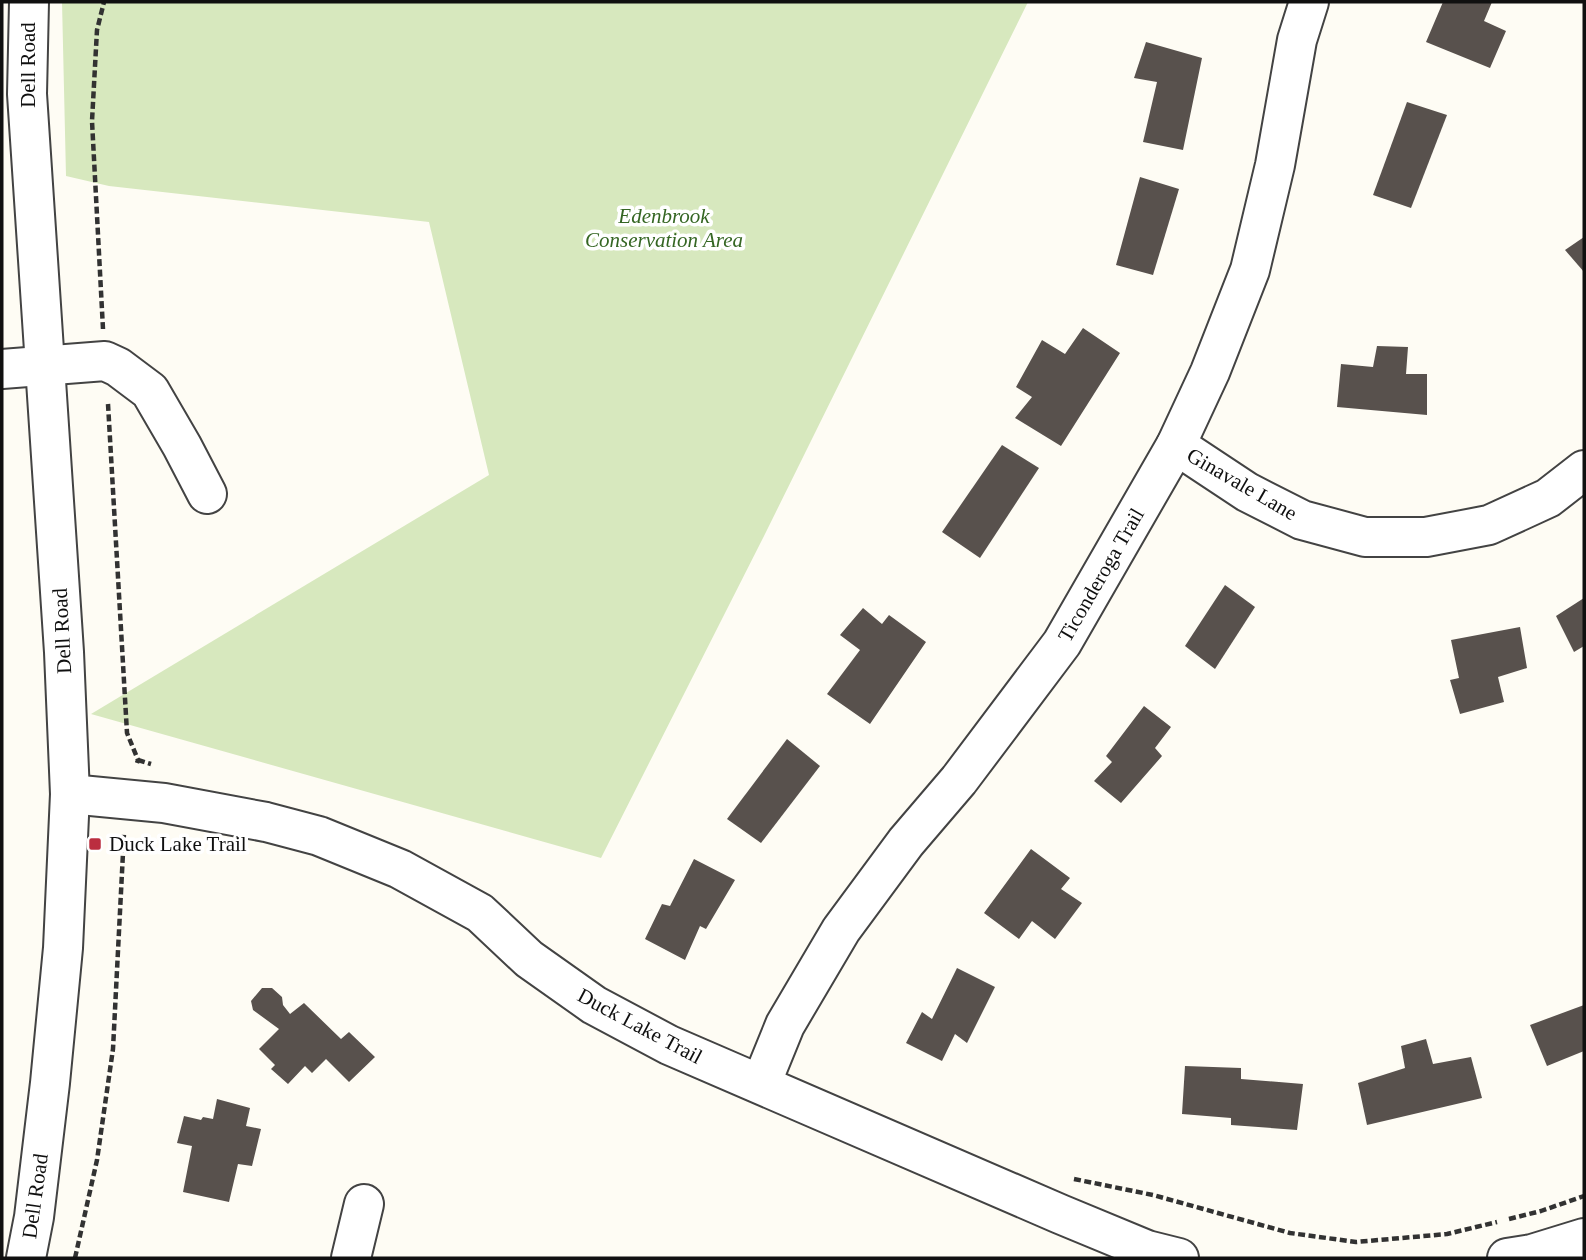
<svg xmlns="http://www.w3.org/2000/svg" width="1586" height="1260" font-family="Georgia,serif">
<rect width="100%" height="100%" fill="#fefcf4"/>
<path fill="#d7e8be" d="M62 2H1028L765 534 601 858 91 714 489 475 429 222 109 186 66 176Z"/>
<g fill="#58514d">
<path d="M1443 2H1492L1484 21 1506 31 1490 68 1426 42Z"/>
<path d="M1146 42 1202 58 1183 150 1143 142 1157 82 1134 78Z"/>
<path d="M1407 102 1447 115 1411 208 1373 195Z"/>
<path d="M1140 177 1179 189 1153 275 1116 265Z"/>
<path d="M1584 237V272L1565 250Z"/>
<path d="M1083 328 1120 353 1061 446 1015 418 1032 397 1016 387 1042 340 1065 354Z"/>
<path d="M1377 346 1408 347 1406 374H1427V415L1337 407 1341 364 1373 367Z"/>
<path d="M1002 445 1039 468 980 558 942 532Z"/>
<path d="M1225 585 1255 607 1215 669 1185 646Z"/>
<path d="M1584 598V646L1574 652 1556 616Z"/>
<path d="M863 608 882 624 889 615 926 642 870 724 827 694 860 650 840 635Z"/>
<path d="M1520 627 1527 668 1498 677 1504 702 1460 714 1450 680 1459 678 1451 640Z"/>
<path d="M1144 706 1171 727 1155 748 1162 756 1121 803 1094 781 1112 762 1106 756Z"/>
<path d="M787 739 820 766 761 843 727 819Z"/>
<path d="M1031 849 1070 878 1061 889 1082 903 1055 939 1032 921 1019 939 984 913Z"/>
<path d="M694 859 735 880 706 929 700 926 685 960 645 939 662 904 670 906Z"/>
<path d="M957 968 995 987 967 1043 955 1034 942 1061 906 1043 922 1012 932 1019Z"/>
<path d="M262 988H272L282 997 283 1005 290 1014 304 1003 341 1039 349 1032 375 1057 349 1082 326 1059 312 1073 305 1066 288 1084 271 1069 275 1065 259 1049 279 1029 253 1010 251 1001Z"/>
<path d="M1584 1005V1051L1547 1066 1530 1025Z"/>
<path d="M1426 1039 1433 1064 1471 1057 1482 1098 1367 1125 1358 1083 1405 1068 1401 1046Z"/>
<path d="M1185 1066 1241 1068V1079L1303 1084 1297 1130 1231 1125V1118L1182 1114Z"/>
<path d="M217 1099 250 1108 246 1126 261 1129 252 1166 238 1164 229 1202 183 1192 192 1146 177 1143 184 1116 201 1120 203 1117 213 1119Z"/>
</g>
<g fill="none" stroke-linecap="round" stroke-linejoin="round">
<g stroke="#434343" stroke-width="42">
<g id="minor">
<path d="M2 369 105 361 118 367 150 391 182 446 207 494"/>
<path d="M1176 445 1247 492 1302 520 1365 537H1426L1489 525 1548 498 1584 470"/>
<path d="M70 794 164 803 266 822 319 836 400 869 480 913 529 959 594 1005 669 1045 1060 1214 1147 1250 1179 1258"/>
<path d="M761 1084 785 1025 841 930 906 842 959 780 1062 643 1176 445 1210 372 1250 270 1275 165 1297 40 1309 2"/>
<path d="M26 1258 34 1217 50 1083 63 948 70 794 64 652 27 94 29 2"/>
<path d="M351 1258 364 1204"/>
<path d="M1507 1258 1532 1254 1584 1238"/>
</g>
</g>
<g stroke="#323232" stroke-width="4.5" stroke-dasharray="7 3.5" stroke-linecap="butt">
<path d="M103 329 92 121 97 30 104 2"/>
<path d="M108 404 127 733 138 760 137 763"/>
<path d="M138 760 151 764"/>
<path d="M1074 1179 1153 1195 1290 1233 1356 1242 1447 1234 1497 1222"/>
<path d="M1509 1219 1541 1211 1584 1196"/>
<path d="M75 1258 97 1160 113 1049 124 833"/>
</g>
<use href="#minor" stroke="#fff" stroke-width="38"/>
</g>
<rect fill="#bb2e3f" stroke="#fff" stroke-width="2.5" x="88" y="837" width="14" height="14" rx="3.5"/>
<g text-anchor="middle" dominant-baseline="central" stroke-width="7" stroke-linejoin="round" paint-order="stroke">
<g font-size="21" fill="#101010" stroke="#fff">
<text transform="translate(28 65) rotate(-90)">Dell Road</text>
<text transform="translate(1242 484) rotate(30)">Ginavale Lane</text>
<text transform="translate(1101 575) rotate(-60)">Ticonderoga Trail</text>
<text transform="translate(62 631) rotate(-93)">Dell Road</text>
<text transform="translate(640 1026) rotate(28)">Duck Lake Trail</text>
<text transform="translate(35 1196) rotate(-82)">Dell Road</text>
</g>
<g font-size="21" font-style="italic" fill="#356623" stroke="#fff">
<text x="664" y="216">Edenbrook<tspan x="664" dy="24">Conservation Area</tspan></text>
</g>
<g font-size="21" fill="#101010" stroke="#fff" text-anchor="start">
<text x="109" y="844">Duck Lake Trail</text>
</g>
</g>
<rect width="1586" height="1260" fill="none" stroke="#101010" stroke-width="7"/>
</svg>
